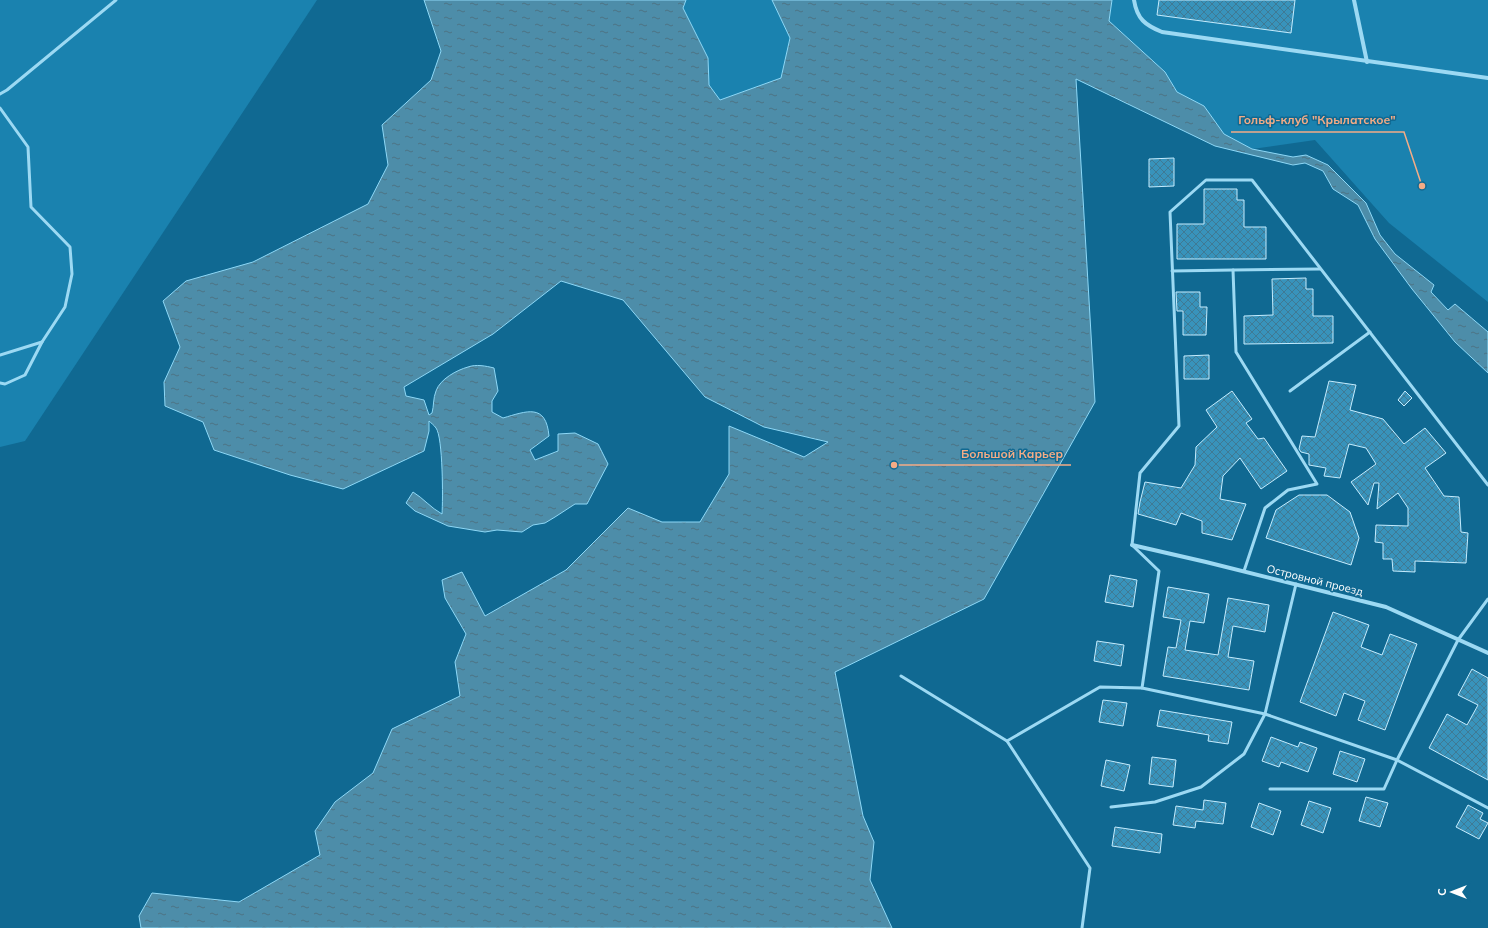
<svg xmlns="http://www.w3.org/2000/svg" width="1488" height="928" font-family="Mulish,sans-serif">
<defs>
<pattern id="water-ripples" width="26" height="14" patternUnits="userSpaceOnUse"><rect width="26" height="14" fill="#4d8da9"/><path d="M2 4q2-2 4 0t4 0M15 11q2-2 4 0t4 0" fill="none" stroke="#4d7384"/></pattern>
<pattern id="building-cross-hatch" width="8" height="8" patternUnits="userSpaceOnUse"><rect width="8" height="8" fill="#3893bb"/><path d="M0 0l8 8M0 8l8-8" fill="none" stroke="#3f7a94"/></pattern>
</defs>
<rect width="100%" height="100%" fill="#106992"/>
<g fill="#1a82af">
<path d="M0 0H317L25 441 0 447Z"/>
<path d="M686 0H772L790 38 781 78 720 100 709 85 708 58 683 8Z"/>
<path d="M1112 0H1488V302L1389 223 1315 140 1252 149 1224 134 1204 106 1177 92 1165 72 1109 21Z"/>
</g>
<path fill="url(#water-ripples)" stroke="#8dd8f7" d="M424 0H686L683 8 708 58 709 85 720 100 781 78 790 38 772 0H1112L1109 21 1165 72 1177 92 1204 106 1224 134 1252 149 1293 157 1306 155 1328 165 1366 203 1380 235 1395 254 1434 285 1431 292 1448 310 1455 304 1488 332V373L1455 342 1412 289 1375 239 1358 205 1333 189 1323 171 1305 163 1293 165 1215 146 1076 79 1095 402 984 599 835 672 863 816 874 842 870 880 892 928H141L139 916 152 893 239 902 320 855 315 831 335 802 373 773 392 729 460 696 455 662 466 634 445 598 442 580 462 572 485 616 566 570 628 508 662 522H700L729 474V426L804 457 828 442 764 427 705 397 623 300 561 281 493 334 404 387 406 396 424 400 429 415 432 413C434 406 433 398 436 391 440 379 457 370 468 367 476 364 486 366 494 368L498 391 492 401V412L503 418C527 411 546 403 549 436L530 450 535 460 558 451V434L575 433 598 444 608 464 587 504H575L555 517 545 523 533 525 522 532 497 530 485 532 448 526 415 511 406 503 413 492C423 498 431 508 442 514 443 500 443 437 436 428 434 425 431 423 429 421V431L424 451 343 489 290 475 214 450 203 422 165 406 164 382 180 347 163 301 186 281 253 262 368 204 388 165 382 125 431 80 441 51Z"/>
<g fill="url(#building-cross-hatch)" stroke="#c4ecfe">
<path d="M1159 0H1295L1291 33 1157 15Z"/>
<path d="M1174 158V186L1149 187V159Z"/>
<path d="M1204 189H1237V200H1244V227H1266V259H1177V224H1204Z"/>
<path d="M1306 278V289H1313V316H1333V343L1244 344V316L1273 315 1272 279Z"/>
<path d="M1176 292H1200V307H1207L1206 335H1183V311H1177Z"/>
<path d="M1209 355V379H1184V356Z"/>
<path d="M1329 381 1356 385 1350 410 1383 419 1404 444 1425 428 1446 453 1425 468 1444 496 1459 497 1461 532 1468 533 1466 563 1415 561V572L1393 571 1392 559H1383V543L1375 542 1376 525 1408 526V508L1398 493 1377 509 1379 483H1374L1368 505 1351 482 1376 464 1366 448 1349 444 1340 478 1324 476 1326 468 1309 465V454L1301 452 1299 449 1302 436 1315 437Z"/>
<path d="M1232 391 1252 419 1246 423 1258 439 1264 438 1287 471 1261 489 1240 458 1223 476 1220 499 1246 504 1232 540 1202 533V521L1181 513 1176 525 1138 514 1140 502 1145 482 1181 488 1195 465 1196 447 1217 427 1206 410Z"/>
<path d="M1405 391 1412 398 1404 406 1398 400Z"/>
<path d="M1299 495H1327L1350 512 1359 538 1351 565 1266 538 1276 510Z"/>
<path d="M1110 575 1137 580 1133 607 1105 602Z"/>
<path d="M1168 587 1209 594 1204 623 1190 621 1185 650 1218 655 1228 598 1269 605 1265 632 1233 626 1228 657 1254 661 1249 690 1163 676 1168 647 1176 648 1181 620 1163 617Z"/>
<path d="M1333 612 1369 625 1361 647 1382 655 1390 634 1417 644 1385 730 1358 720 1365 701 1344 693 1336 716 1300 702Z"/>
<path d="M1097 641 1124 645 1121 666 1094 661Z"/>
<path d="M1472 669 1488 678V780L1429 748 1447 714 1467 725 1478 705 1458 695Z"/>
<path d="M1103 700 1127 703 1123 726 1099 722Z"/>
<path d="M1160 710 1232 722 1228 744 1208 741 1209 735 1157 726Z"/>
<path d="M1271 737 1298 747 1300 742 1317 748 1308 772 1281 762 1279 767 1262 761Z"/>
<path d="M1340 751 1365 759 1357 782 1333 774Z"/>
<path d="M1152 757 1176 760 1173 787 1149 784Z"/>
<path d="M1106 760 1130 765 1124 791 1101 786Z"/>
<path d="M1366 797 1388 803 1380 827 1359 821Z"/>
<path d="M1204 800 1226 803 1223 824 1196 821 1195 828 1173 825 1176 806 1203 810Z"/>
<path d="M1309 801 1331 808 1323 833 1301 825Z"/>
<path d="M1259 803 1281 811 1273 835 1251 827Z"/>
<path d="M1468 805 1483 813 1480 819 1488 823 1479 839 1456 827Z"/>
<path d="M1115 827 1162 834 1160 853 1112 846Z"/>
</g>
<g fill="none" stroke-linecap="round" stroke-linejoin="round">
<g stroke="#9cd9f3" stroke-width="3">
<path d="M0 94 7 90 116 0"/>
<path d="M0 108 28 147 31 207 70 247 72 274 65 307 42 342 25 375 5 384 0 383"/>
<path d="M1172 271 1233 270"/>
<path d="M0 355 42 342"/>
<path d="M1290 391 1370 332"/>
<path d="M1488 485 1252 180H1206L1170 212 1179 426 1140 473 1132 545 1159 571 1142 688 1265 714 1397 760 1488 808"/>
<path d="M1244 571 1265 508 1288 490 1317 484 1236 352 1233 270 1320 269"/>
<path d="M901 676 1007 741 1090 868 1082 928"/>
<path d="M1007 741 1100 687 1142 688"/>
<path d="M1270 789H1384L1397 760 1458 640 1488 599"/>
<path d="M1111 807 1155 802 1201 787 1244 754 1265 714 1296 584"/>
</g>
<g stroke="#9cd9f3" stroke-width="4">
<path d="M1134 0C1137 19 1145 25 1162 32L1488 78"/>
<path d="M1354 0 1367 62"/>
<path d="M1132 545 1206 562 1386 607 1488 653"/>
</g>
</g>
<g text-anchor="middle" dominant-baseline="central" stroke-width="3" stroke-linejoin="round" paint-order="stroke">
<g font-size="11" fill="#fff" stroke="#106992">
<text transform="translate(1315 580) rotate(14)">Островной проезд</text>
</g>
</g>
<path fill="none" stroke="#f4ac86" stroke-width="1.5" d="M1422 186L1404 132H1231M894 465L953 465H1071"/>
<g fill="#f4ac86" stroke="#106992" stroke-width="1.5">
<circle cx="1422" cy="186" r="4"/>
<circle cx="894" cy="465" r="4"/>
</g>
<g font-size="12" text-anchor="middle" font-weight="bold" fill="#f4ac86" stroke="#106992" stroke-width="3" stroke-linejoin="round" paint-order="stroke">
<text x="1317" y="124">Гольф-клуб "Крылатское"</text>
<text x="1012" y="458">Большой Карьер</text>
</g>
<g transform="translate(1452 892) rotate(270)" stroke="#106992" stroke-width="3" paint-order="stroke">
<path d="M0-3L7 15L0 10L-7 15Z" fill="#ffffff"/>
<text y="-6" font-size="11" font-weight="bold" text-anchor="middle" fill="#ffffff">С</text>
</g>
</svg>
